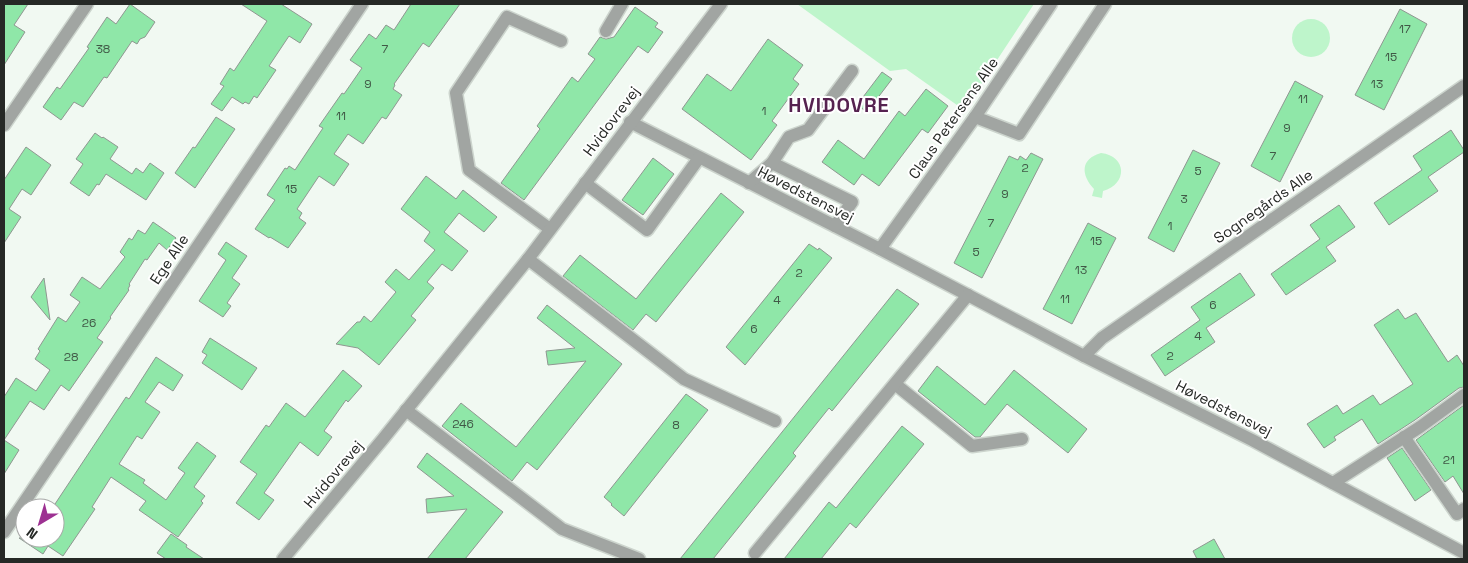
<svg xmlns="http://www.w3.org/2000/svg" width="1468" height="563" font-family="'Space Grotesk',sans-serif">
<rect width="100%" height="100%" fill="#f1f9f2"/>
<g fill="#bef5cb">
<path d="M797 4H1034L964 110 906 69 890 71Z"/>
<circle cx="1311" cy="38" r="19"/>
<path d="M1101 153C1127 156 1128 184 1103 191L1102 198 1092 196 1094 189C1081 175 1080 159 1101 153Z"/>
</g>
<g fill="#8fe7a8" stroke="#8f9791">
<path d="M4 4H28L14 25 25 32 4 65Z"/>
<path d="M130 4 155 22 145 37 140 39 137 44 132 41 107 78 104 77 83 107 74 102 61 120 43 107 57 87 60 89 89 48 87 47 107 17 116 24Z"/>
<path d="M241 4H281L312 24 300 43 289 36 269 66 276 70 257 98 254 96 249 104 245 102 243 104 232 97 222 111 211 104 224 86 220 84 230 68 234 71 267 21Z"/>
<path d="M411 4H460L429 47 423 43 394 84 395 85 393 89 402 95 386 119 382 117 363 144 348 134 334 154 349 164 334 186 319 176 297 209 302 213 299 218 306 223 288 248 270 237 269 238 255 229 275 200 267 195 285 168 287 169 289 166 295 170 323 128 319 126 342 93 344 94 362 68 350 60 369 34 376 39 386 25 394 30Z"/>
<path d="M635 7 658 23 655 27 663 32 648 53 638 46 524 200 501 183 540 129 537 126 572 77 578 82 595 59 588 54 600 37 606 39 614 37Z"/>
<path d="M1400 9 1427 24 1384 110 1355 95Z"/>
<path d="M768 39 803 65 793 79 799 84 772 121 777 125 751 160 682 109 707 74 731 91Z"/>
<path d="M882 72 892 79 867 112 857 105Z"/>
<path d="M1295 81 1323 96 1280 182 1251 166Z"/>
<path d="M926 89 948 106 928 133 922 129 879 186 862 174 854 185 822 162 838 140 864 159 899 111 905 116Z"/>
<path d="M216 117 235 129 195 188 175 173 193 147 195 148Z"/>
<path d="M1451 130 1464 150V152L1428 177 1438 191 1389 225 1374 203 1422 170 1413 156Z"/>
<path d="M95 133 102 138 103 137 118 147 110 159 132 174 136 168 143 173 150 163 164 173 146 200 106 174 99 185 97 184 89 196 70 183 83 164 76 159Z"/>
<path d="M26 147 51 165 31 195 22 189 9 209 21 217 4 243V180Z"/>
<path d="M1193 150 1220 163 1174 252 1148 238Z"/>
<path d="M1031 153 1043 159 982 278 954 263 1009 156 1018 160 1020 156 1026 160Z"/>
<path d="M653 158 674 174 643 215 622 200Z"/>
<path d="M426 176 456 199 463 190 497 217 484 232 459 213 444 232 468 251 452 271 442 264 427 282 434 288 411 316 416 320 379 365 358 348 336 344 357 322H360L364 316 371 322 396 292 385 282 396 269 409 280 435 250 424 241 430 232 401 209Z"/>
<path d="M721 193 744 212 656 322 646 314 633 330 563 276 580 255 636 299Z"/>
<path d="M1339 205 1355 227 1326 247 1336 261 1286 295 1271 274 1320 239 1310 225Z"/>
<path d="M153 222 176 238 167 250 159 243 147 260 145 259 129 284 130 285 128 289 129 290 110 317 111 318 97 338 103 342 69 391 61 385 44 410 30 401 4 440 19 450 4 474V397L16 378 36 391 50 370 35 359 40 351 38 349 58 317 66 322 80 302 70 295 82 277 100 289 125 257 120 252 129 238 132 240 138 230 145 234Z"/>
<path d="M1088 223 1116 238 1072 324 1043 309Z"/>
<path d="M226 242 247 256 232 278 240 284 227 303 231 306 223 317 199 301 226 260 218 254Z"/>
<path d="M809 244 818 250 819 248 832 258 745 365 726 347Z"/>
<path d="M1240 273 1255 295 1206 328 1215 342 1165 376 1151 355 1200 320 1191 307Z"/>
<path d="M44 278 50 320 31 297Z"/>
<path d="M897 289 919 304 832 411 829 408 793 453 796 456 713 559H680Z"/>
<path d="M547 305 622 364 537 470 527 462 512 481 442 426 461 403 516 447 586 361 548 365 546 351 575 348 537 318Z"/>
<path d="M1398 309 1405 319 1416 313 1448 362 1457 355 1464 366V387L1459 388 1415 420 1378 444 1362 419 1334 437 1336 440 1324 448 1307 424 1337 405 1343 414 1373 395 1380 405 1413 384 1374 325Z"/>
<path d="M210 338 257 368 242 390 202 363 207 355 202 352Z"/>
<path d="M156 357 183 375 173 391 159 382 145 402 160 412 142 439 137 436 119 464 145 480 143 483 166 500 185 473 178 468 197 442 216 456 194 487 205 496 201 501 203 503 178 537 139 510 146 501 111 477 92 507 95 509 63 556 48 546 43 554 19 538H55V504L126 397 129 399Z"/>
<path d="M937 366 985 405 1014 370 1087 429 1068 453 1007 404 980 437H975L918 391Z"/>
<path d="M343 370 362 386 348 402 346 400 324 431 332 437 318 456 300 442 264 493 274 500 259 520 236 503 257 474 240 462 266 425 269 427 286 403 305 417Z"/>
<path d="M686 394 708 410 624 516 611 505 612 504 604 497Z"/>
<path d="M1464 405V494L1453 476 1445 482 1416 440Z"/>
<path d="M902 426 924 444 856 528 850 523 821 559H784L829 502 836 508Z"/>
<path d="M1402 448 1431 490 1415 501 1387 458Z"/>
<path d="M427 453 503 512 465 559H427L467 509 427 513 426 499 454 496 417 467Z"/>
<path d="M171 534 187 545 186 547 204 559H166L157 553Z"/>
<path d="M1214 539 1225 559H1197L1193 551Z"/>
</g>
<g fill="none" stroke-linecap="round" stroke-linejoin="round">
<g stroke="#ccd4cd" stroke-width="15">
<g id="minor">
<path d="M606 31 622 4"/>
<path d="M975 117 1019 134 1105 4"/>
<path d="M630 122 880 249 1084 356 1252 440 1464 553"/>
<path d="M4 125 87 4"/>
<path d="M772 163 852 202 835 226"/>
<path d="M585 183 647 230 699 158"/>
<path d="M749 183 772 163 789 137 808 130 852 71"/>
<path d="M550 229 469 170 456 93 507 17 561 41"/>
<path d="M880 249 975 117 1051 4"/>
<path d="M528 259 684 379 775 421"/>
<path d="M1084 356 1102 338 1464 86"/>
<path d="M895 384 972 446 1022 439"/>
<path d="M406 410 562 529 639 559"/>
<path d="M1404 437 1457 514 1464 509"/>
<path d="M1333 483 1420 427 1464 395"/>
<path d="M4 532 362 4"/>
<path d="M755 553 968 295"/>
<path d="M283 559 383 439 528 259 721 4"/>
</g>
</g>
<use href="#minor" stroke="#a1a5a2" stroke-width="12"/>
</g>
<g text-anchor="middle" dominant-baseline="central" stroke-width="4" stroke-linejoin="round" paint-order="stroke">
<g font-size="12" fill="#405846">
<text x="1405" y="29">17</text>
<text x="103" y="49">38</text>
<text x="385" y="49">7</text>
<text x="1391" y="57">15</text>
<text x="368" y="84">9</text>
<text x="1377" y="84">13</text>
<text x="1303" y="99">11</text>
<text x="764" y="111">1</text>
<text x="341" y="116">11</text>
<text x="1287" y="128">9</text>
<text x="1273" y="156">7</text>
<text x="1025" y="168">2</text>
<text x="1198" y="171">5</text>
<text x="291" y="189">15</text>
<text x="1005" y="194">9</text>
<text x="1184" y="199">3</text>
<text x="991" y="223">7</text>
<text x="1170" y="226">1</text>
<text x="1096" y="241">15</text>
<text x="976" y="252">5</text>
<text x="1081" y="270">13</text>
<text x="799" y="273">2</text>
<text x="1065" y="299">11</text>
<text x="777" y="300">4</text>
<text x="1213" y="305">6</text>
<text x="89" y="323">26</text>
<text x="754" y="329">6</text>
<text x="1198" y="336">4</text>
<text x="1170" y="356">2</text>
<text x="71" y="357">28</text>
<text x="463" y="424">246</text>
<text x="676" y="425">8</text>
<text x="1449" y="460">21</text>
</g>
<g font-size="15" fill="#262926" stroke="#fff">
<text transform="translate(953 118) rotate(-55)">Claus Petersens Alle</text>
<text transform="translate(611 121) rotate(-53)">Hvidovrevej</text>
<text transform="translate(806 194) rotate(27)">Høvedstensvej</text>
<text transform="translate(1263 206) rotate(-35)">Sognegårds Alle</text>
<text transform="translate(169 259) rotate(-56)">Ege Alle</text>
<text transform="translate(1224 408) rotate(27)">Høvedstensvej</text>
<text transform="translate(333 474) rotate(-50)">Hvidovrevej</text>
</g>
<g font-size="20" font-weight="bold" letter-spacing="1" fill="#562250" stroke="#fff">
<text x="839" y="105">HVIDOVRE</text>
</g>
</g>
<rect width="1468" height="563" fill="none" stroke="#262926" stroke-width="10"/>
<g transform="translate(40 523) rotate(218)"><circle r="24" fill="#ffffff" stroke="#a8a9a8"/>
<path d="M0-4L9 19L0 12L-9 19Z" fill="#9d3192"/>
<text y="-8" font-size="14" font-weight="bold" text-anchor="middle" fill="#262926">N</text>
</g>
</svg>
